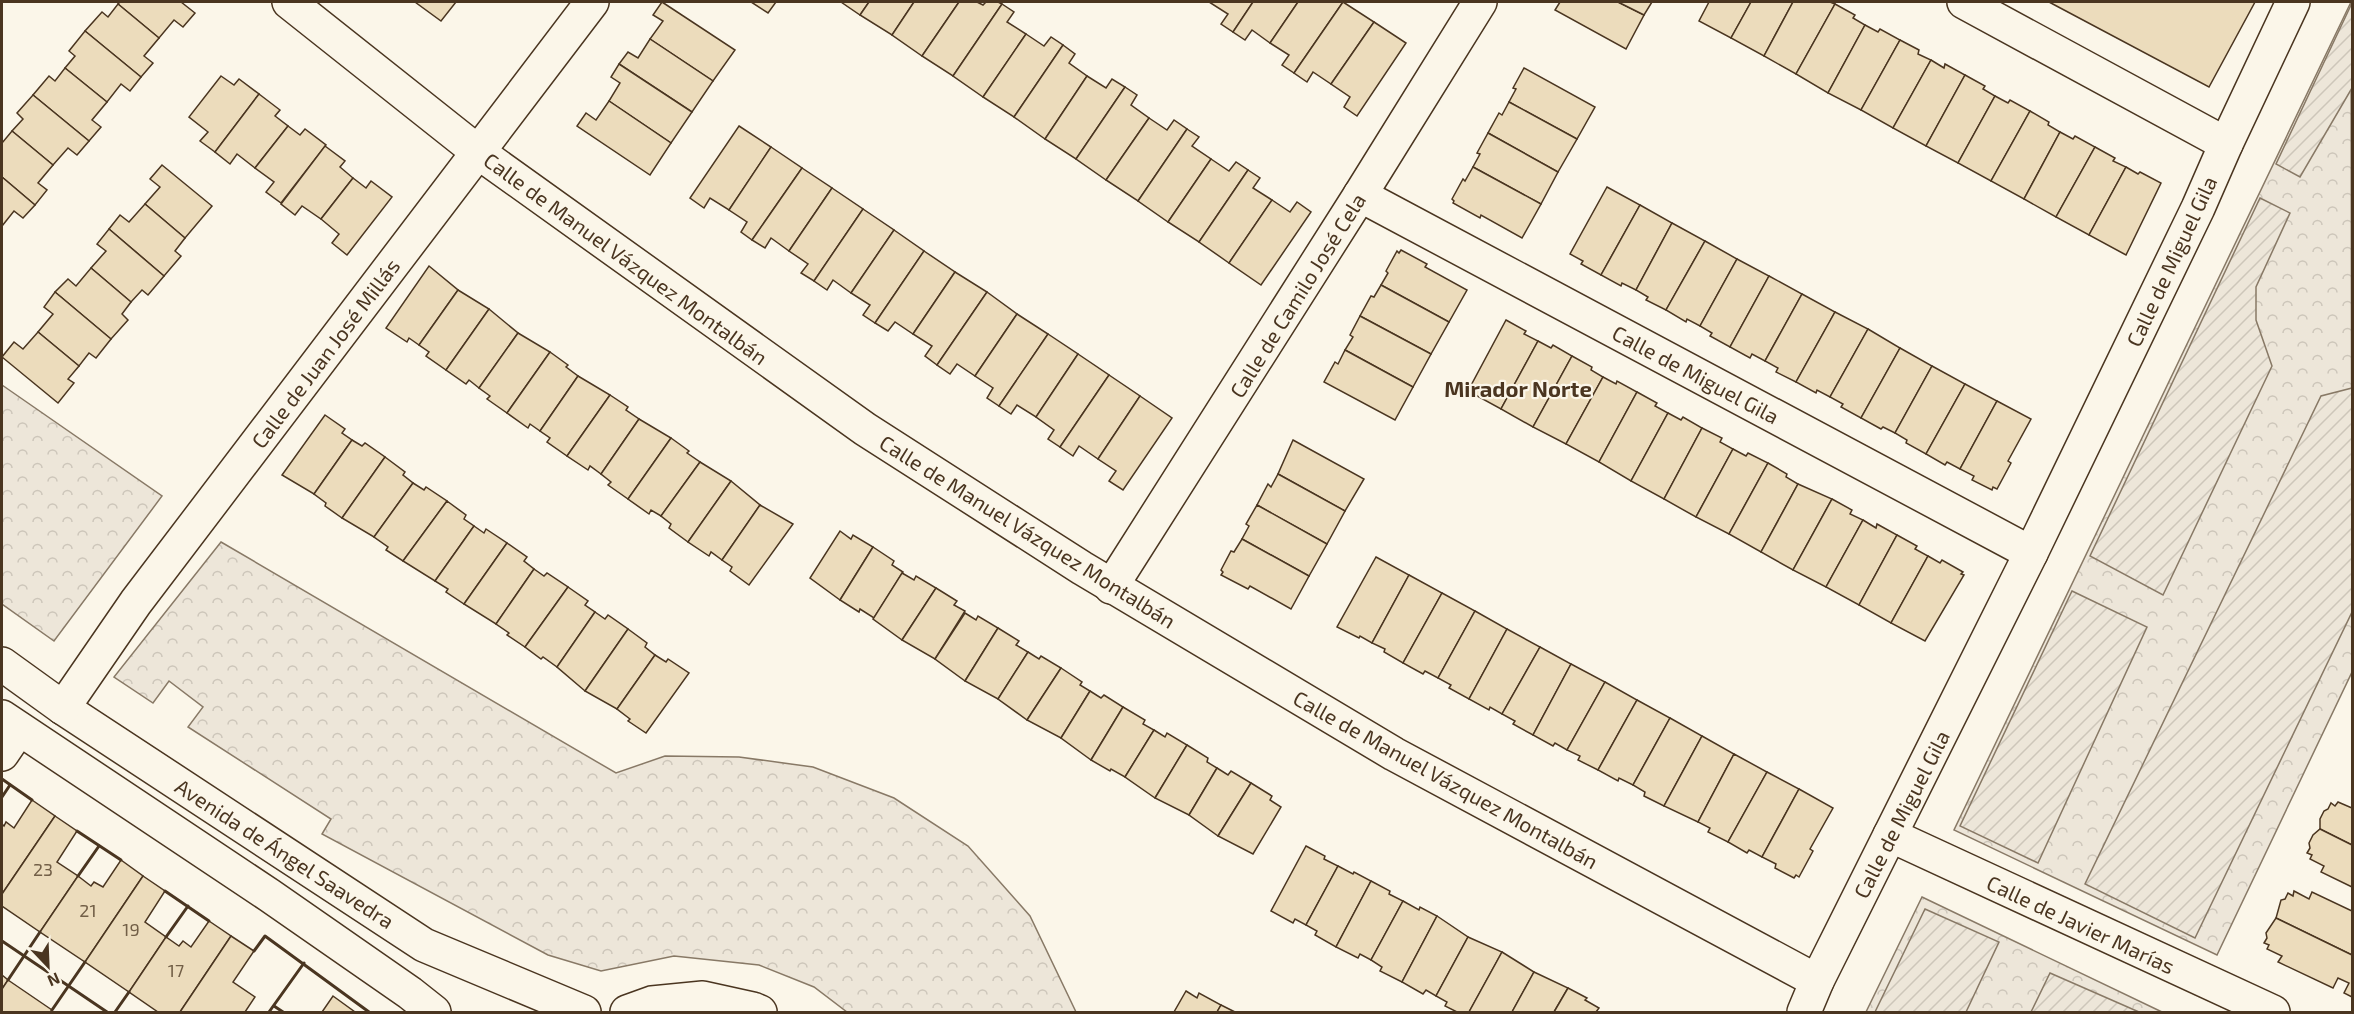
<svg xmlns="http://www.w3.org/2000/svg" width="2354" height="1014" font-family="'Exo 2',sans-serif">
<defs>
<pattern id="park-crowns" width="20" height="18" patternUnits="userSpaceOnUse" patternTransform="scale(1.5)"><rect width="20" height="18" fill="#ede6d9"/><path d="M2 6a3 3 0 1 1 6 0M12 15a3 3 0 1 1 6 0" fill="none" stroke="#cdc6ba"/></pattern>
<pattern id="garden-furrows" width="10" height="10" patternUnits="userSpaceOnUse" patternTransform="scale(1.5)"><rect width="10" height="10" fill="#ede6d9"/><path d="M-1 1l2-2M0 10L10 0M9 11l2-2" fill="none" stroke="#cdc6ba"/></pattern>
</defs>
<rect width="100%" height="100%" fill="#fbf6e9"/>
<g fill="url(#park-crowns)" stroke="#887966" stroke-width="1.5">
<path d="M2351 2 2352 672 2217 955 1954 830Z"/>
<path d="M2 385 162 496 54 641 2 604Z"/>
<path d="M221 542 616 773 665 756 739 757 813 767 894 798 968 846 1030 916 1076 1012H847L814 987 759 965 674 956 601 971 548 955 322 834 331 819 188 727 203 707 169 681 153 703 114 677Z"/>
<path d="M1922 897 2162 1012H1866Z"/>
</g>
<g fill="url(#garden-furrows)" stroke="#887966" stroke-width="1.5">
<path d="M2352 3V88L2300 177 2276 164Z"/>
<path d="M2260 198 2290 213 2256 287V320L2272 366 2163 595 2090 556Z"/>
<path d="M2352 388V612L2195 938 2085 884 2321 396Z"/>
<path d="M2072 591 2147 627 2038 863 1960 826Z"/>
<path d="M1925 909 1999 942 1966 1012H1875Z"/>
<path d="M2050 973 2139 1012H2031Z"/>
</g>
<g fill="#ecdcbc" stroke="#4a3520" stroke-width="1.5">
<path d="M120 2H181L195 13 183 27 174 20 159 38 118 4Z"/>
<path d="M415 2H456L441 21Z"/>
<path d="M662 2 735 50 713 81 650 39 663 21 653 15Z"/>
<path d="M751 2H776L768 13Z"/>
<path d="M841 2H869L860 15Z"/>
<path d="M869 2H914L892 35 860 15Z"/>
<path d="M914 2H959L922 56 892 35Z"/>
<path d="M959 2H977L983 5 986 2H998L1002 4 953 76 922 56Z"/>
<path d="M1209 2H1253L1233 32 1221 24 1228 14Z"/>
<path d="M1253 2H1298L1270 43 1252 30 1245 40 1233 32Z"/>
<path d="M1298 2H1343L1294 73 1282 65 1289 55 1270 43Z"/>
<path d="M1343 2 1374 22 1331 84 1313 72 1307 82 1294 73Z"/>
<path d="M1560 2H1618L1644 15 1626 49 1555 10Z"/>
<path d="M1618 2H1652L1644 15Z"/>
<path d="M1709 2H1751L1731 38 1699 21Z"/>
<path d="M1751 2H1793L1764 56 1731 38Z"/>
<path d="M1793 2H1830L1835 4 1796 74 1764 56Z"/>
<path d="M2049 2H2255L2209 87Z"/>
<path d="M118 4 159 38 144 56 153 63 141 77 85 31 102 12 108 17Z"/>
<path d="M1002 4 1014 12 1007 22 1026 34 983 97 953 76Z"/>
<path d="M1835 4 1855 15 1853 18 1865 25 1828 93 1796 74Z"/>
<path d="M1374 22 1406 43 1357 116 1344 107 1350 97 1331 84Z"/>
<path d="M1865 25 1878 32 1880 29 1900 40 1861 110 1828 93Z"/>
<path d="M85 31 141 77 130 91 121 84 107 102 65 68 75 56 69 51Z"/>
<path d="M1026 34 1044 46 1051 37 1063 45 1014 117 983 97Z"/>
<path d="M650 39 713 81 692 112 619 64 628 52 638 58Z"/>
<path d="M1900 40 1919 50 1918 54 1931 60 1893 128 1861 110Z"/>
<path d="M1063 45 1075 54 1069 63 1087 76 1045 139 1014 117Z"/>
<path d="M1931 60 1944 68 1945 64 1965 75 1926 146 1893 128Z"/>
<path d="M619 64 692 112 671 143 609 101 620 83 611 77Z"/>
<path d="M65 68 107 102 92 120 101 127 89 141 33 95 49 76 55 81Z"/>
<path d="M1524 68 1595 107 1577 139 1509 102 1516 89 1513 88Z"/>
<path d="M1965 75 1985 86 1983 89 1995 96 1958 163 1926 146Z"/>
<path d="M221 76 234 85 239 79 259 94 215 152 200 141 208 132 189 117Z"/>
<path d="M1087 76 1106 88 1112 79 1125 87 1076 159 1045 139Z"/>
<path d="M1125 87 1137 95 1131 105 1149 118 1106 180 1076 159Z"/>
<path d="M259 94 280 110 275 116 288 126 255 168 237 154 230 164 215 152Z"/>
<path d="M33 95 89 141 77 155 68 148 53 165 12 131 23 119 17 113Z"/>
<path d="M1995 96 2008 103 2010 100 2030 111 1991 181 1958 163Z"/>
<path d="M609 101 671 143 650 175 577 126 586 113 596 120Z"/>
<path d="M1509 102 1577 139 1558 172 1488 133 1499 113 1502 115Z"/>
<path d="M2030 111 2049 122 2048 125 2060 132 2024 199 1991 181Z"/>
<path d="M1149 118 1167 130 1174 120 1187 129 1138 201 1106 180Z"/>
<path d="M288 126 300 135 305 129 326 145 281 203 266 192 274 182 255 168Z"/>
<path d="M739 126 771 147 729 210 710 198 704 208 690 198Z"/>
<path d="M1187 129 1199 137 1192 146 1211 159 1168 222 1138 201Z"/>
<path d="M12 131 53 165 38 183 47 190 35 205 2 177V143Z"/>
<path d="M2060 132 2073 139 2075 136 2095 147 2056 217 2024 199Z"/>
<path d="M1488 133 1558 172 1541 204 1473 167 1480 154 1477 153Z"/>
<path d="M325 146 345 161 340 167 353 178 321 219 302 206 295 215 281 204Z"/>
<path d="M771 147 802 168 752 240 741 232 747 222 729 210Z"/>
<path d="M2095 147 2115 158 2113 161 2126 167 2089 235 2056 217Z"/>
<path d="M1211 159 1229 171 1236 162 1248 170 1199 242 1168 222Z"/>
<path d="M162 165 212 206 185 238 145 204 160 187 150 179Z"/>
<path d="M1473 167 1541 204 1522 238 1481 215 1480 218 1453 203 1454 201 1452 199 1463 179 1465 181Z"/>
<path d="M2126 167 2138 174 2140 172 2161 183 2126 255 2089 235Z"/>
<path d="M802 168 832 188 789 251 771 238 765 248 752 240Z"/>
<path d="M1248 170 1260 178 1253 188 1272 200 1229 263 1199 242Z"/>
<path d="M2 177 35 205 23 218 14 211 2 226Z"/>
<path d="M353 178 366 188 371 181 392 197 347 255 332 243 339 234 321 219Z"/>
<path d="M1607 187 1640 205 1601 275 1581 264 1583 261 1570 254Z"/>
<path d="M832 188 863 209 814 281 801 273 808 264 789 251Z"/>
<path d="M1272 200 1290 212 1297 202 1311 212 1261 285 1229 263Z"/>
<path d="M145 204 185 238 175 251 181 256 164 276 109 229 120 215 129 222Z"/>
<path d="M1640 205 1672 223 1636 290 1622 283 1621 286 1601 275Z"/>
<path d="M863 209 894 230 851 293 833 280 827 290 814 281Z"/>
<path d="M1672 223 1705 241 1666 310 1646 300 1648 297 1636 290Z"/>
<path d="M109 229 164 276 148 295 142 290 131 302 91 268 106 251 97 244Z"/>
<path d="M894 230 924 251 875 323 863 315 870 305 851 293Z"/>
<path d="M1705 241 1737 259 1700 326 1687 319 1686 322 1666 310Z"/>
<path d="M1401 250 1427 264 1425 267 1467 290 1449 322 1381 285 1388 273 1386 271 1397 251 1399 253Z"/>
<path d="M924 251 955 272 913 334 895 322 888 331 875 323Z"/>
<path d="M1737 259 1769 276 1730 347 1710 336 1712 333 1700 326Z"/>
<path d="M429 266 458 290 419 345 409 338 407 342 386 328Z"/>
<path d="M91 268 131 302 122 314 128 320 111 339 55 292 68 279 76 286Z"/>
<path d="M955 272 987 292 937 365 925 356 932 346 913 334Z"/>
<path d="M1769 276 1802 294 1765 361 1752 354 1750 358 1730 347Z"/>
<path d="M1381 285 1449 322 1431 354 1360 316 1371 296 1374 297Z"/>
<path d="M458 290 489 309 446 370 426 356 429 352 419 345Z"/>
<path d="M55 292 111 339 96 358 89 353 79 366 38 332 53 314 44 307Z"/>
<path d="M987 292 1017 314 975 376 957 364 950 374 937 365Z"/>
<path d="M1802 294 1835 312 1796 382 1776 372 1778 368 1765 361Z"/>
<path d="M489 309 518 333 479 388 469 380 466 384 446 370Z"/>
<path d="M1835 312 1868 329 1830 397 1817 390 1816 393 1796 382Z"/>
<path d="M1017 314 1048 334 999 406 987 398 993 388 975 376Z"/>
<path d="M1360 316 1431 354 1413 387 1345 350 1353 337 1350 335Z"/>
<path d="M1506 320 1526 331 1524 334 1538 341 1501 409 1468 391Z"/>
<path d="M1868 329 1900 348 1861 418 1841 407 1843 404 1830 397Z"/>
<path d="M38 332 79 366 68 379 74 383 58 403 2 357 14 342 23 349Z"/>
<path d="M518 333 550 352 507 413 487 399 490 396 479 388Z"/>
<path d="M1048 334 1078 354 1036 417 1017 405 1011 414 999 406Z"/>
<path d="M1538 341 1551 348 1553 345 1572 356 1533 427 1501 409Z"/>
<path d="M1900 348 1932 366 1895 433 1883 427 1881 429 1861 418Z"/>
<path d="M1345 350 1413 387 1395 420 1324 382 1335 362 1338 364Z"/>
<path d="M550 352 568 365 566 367 578 376 540 431 530 424 528 428 507 413Z"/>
<path d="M1078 354 1109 375 1060 447 1048 439 1054 430 1036 417Z"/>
<path d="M1572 356 1592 367 1591 370 1603 377 1566 444 1533 427Z"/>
<path d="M1932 366 1965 384 1926 454 1906 443 1907 440 1895 433Z"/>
<path d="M1109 375 1140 396 1098 459 1079 446 1073 456 1060 447Z"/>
<path d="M578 376 610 395 567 456 547 442 550 438 540 431Z"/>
<path d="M1603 377 1616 384 1617 381 1637 392 1599 462 1566 444Z"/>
<path d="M1965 384 1997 401 1960 469 1947 462 1945 465 1926 454Z"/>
<path d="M1637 392 1657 403 1655 406 1668 413 1631 481 1599 462Z"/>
<path d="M610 395 628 407 626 410 639 419 601 474 590 466 588 470 567 456Z"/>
<path d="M1140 396 1172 418 1123 490 1109 481 1116 471 1098 459Z"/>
<path d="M1997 401 2031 419 2008 461 2011 463 1997 489 1993 487 1992 490 1972 480 1974 476 1960 469Z"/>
<path d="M1668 413 1681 420 1683 417 1702 428 1664 499 1631 481Z"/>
<path d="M325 415 345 429 342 433 352 440 314 494 282 475Z"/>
<path d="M639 419 671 438 628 499 608 485 611 482 601 474Z"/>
<path d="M1702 428 1722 438 1720 442 1733 449 1696 517 1664 499Z"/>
<path d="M671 438 689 451 687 453 700 462 661 516 651 510 649 514 628 499Z"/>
<path d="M352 440 362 446 365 443 385 457 342 518 325 506 326 503 314 494Z"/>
<path d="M1293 440 1364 479 1345 511 1278 474Z"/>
<path d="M1733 449 1746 456 1748 453 1768 463 1729 534 1696 517Z"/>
<path d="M385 457 405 472 403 475 413 483 374 537 342 518Z"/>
<path d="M700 462 731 481 688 542 669 528 671 524 661 516Z"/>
<path d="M1768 463 1787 474 1786 477 1798 484 1761 552 1729 534Z"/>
<path d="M1278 474 1345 511 1327 544 1257 505 1268 484 1271 487Z"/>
<path d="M731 481 760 505 722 560 711 552 709 556 688 542Z"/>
<path d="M413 483 424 490 426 487 447 501 403 561 386 550 388 547 374 537Z"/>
<path d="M1798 484 1832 499 1793 570 1761 552Z"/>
<path d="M1832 499 1852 510 1850 514 1863 520 1826 587 1793 570Z"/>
<path d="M447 501 466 515 464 519 474 526 435 581 403 561Z"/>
<path d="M760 505 793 524 749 585 730 571 732 567 722 560Z"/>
<path d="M1257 505 1327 544 1309 576 1242 539 1249 526 1246 524Z"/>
<path d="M1863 520 1876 528 1877 524 1897 535 1859 605 1826 587Z"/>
<path d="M474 526 484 533 486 529 507 543 464 604 446 592 448 589 435 581Z"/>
<path d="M840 531 851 539 853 535 873 547 840 600 810 578Z"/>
<path d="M1897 535 1917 546 1915 549 1928 556 1891 623 1859 605Z"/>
<path d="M1242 539 1309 576 1291 609 1250 586 1248 589 1221 575 1223 572 1221 570 1231 551 1234 552Z"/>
<path d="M507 543 527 557 524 561 534 569 496 624 464 604Z"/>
<path d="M873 547 894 561 892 565 903 572 874 618 860 609 859 612 840 600Z"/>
<path d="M1928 556 1940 563 1942 560 1963 572 1961 574 1964 575 1925 641 1891 623Z"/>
<path d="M1376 557 1409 575 1372 643 1360 636 1359 638 1337 627Z"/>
<path d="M534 569 544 576 547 573 568 587 525 647 507 635 509 633 496 624Z"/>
<path d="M902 573 914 580 916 576 936 588 902 640 873 619Z"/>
<path d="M1409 575 1442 593 1403 663 1384 652 1385 649 1372 643Z"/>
<path d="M568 587 588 601 585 605 595 612 557 667 543 657 541 659 525 647Z"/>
<path d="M936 588 957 601 954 605 965 611 935 659 902 640Z"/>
<path d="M1442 593 1475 611 1438 678 1425 671 1423 674 1403 663Z"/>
<path d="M1475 611 1507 629 1469 699 1449 688 1451 685 1438 678Z"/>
<path d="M595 612 605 619 608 615 628 629 585 691 557 667Z"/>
<path d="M965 613 976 620 978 616 998 628 965 681 935 659Z"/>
<path d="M998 628 1019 641 1016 645 1028 652 998 699 965 681Z"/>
<path d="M628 629 647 643 645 647 655 655 617 709 585 691Z"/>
<path d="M1507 629 1540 647 1502 714 1490 707 1489 710 1469 699Z"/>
<path d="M1540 647 1571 664 1533 735 1513 724 1515 721 1502 714Z"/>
<path d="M1028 652 1039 659 1041 656 1061 668 1027 720 998 699Z"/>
<path d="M655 655 666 662 668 659 689 673 646 733 628 721 630 719 617 709Z"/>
<path d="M1571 664 1605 682 1567 750 1555 743 1553 746 1533 735Z"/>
<path d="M1061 668 1082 682 1080 685 1090 691 1061 738 1027 720Z"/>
<path d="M1605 682 1637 700 1598 770 1578 760 1580 756 1567 750Z"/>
<path d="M1090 691 1101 698 1104 695 1123 707 1091 760 1061 738Z"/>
<path d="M1637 700 1670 718 1633 785 1619 778 1618 781 1598 770Z"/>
<path d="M1123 707 1145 720 1143 724 1154 730 1125 777 1111 769 1110 771 1091 760Z"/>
<path d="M1670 718 1702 736 1664 806 1644 796 1645 792 1633 785Z"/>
<path d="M1154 730 1165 737 1167 733 1187 745 1155 798 1125 777Z"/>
<path d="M1702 736 1734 754 1698 822 1664 806Z"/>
<path d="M1187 745 1208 758 1207 762 1217 768 1189 815 1155 798Z"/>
<path d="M1734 754 1767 772 1728 842 1708 832 1710 828 1698 822Z"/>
<path d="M1217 768 1228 775 1231 771 1251 783 1218 836 1189 815Z"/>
<path d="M1767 772 1799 789 1762 857 1749 850 1747 853 1728 842Z"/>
<path d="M1251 783 1272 796 1270 800 1281 807 1253 854 1218 836Z"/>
<path d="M1799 789 1833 808 1810 849 1813 851 1799 877 1796 875 1794 878 1775 868 1776 864 1762 857Z"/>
<path d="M32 800 55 816 2 894V824L4 826 6 822 14 828Z"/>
<path d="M2338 802 2352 808V845L2320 829V819L2324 811 2328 809 2331 803 2335 806Z"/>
<path d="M55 816 77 831 57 862 78 876 40 932 2 906V894Z"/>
<path d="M2320 829 2352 845V887L2321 872 2324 866 2310 859 2312 855 2307 853 2310 848 2309 843 2313 835Z"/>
<path d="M1306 846 1325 856 1324 859 1338 866 1306 925 1295 919 1293 923 1271 911Z"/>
<path d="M121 860 143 876 85 962 40 932 78 876 91 886 94 882 103 887Z"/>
<path d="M1338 866 1353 874 1354 872 1371 881 1336 947 1315 935 1317 931 1306 925Z"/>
<path d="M143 876 165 891 145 922 166 937 129 992 85 962Z"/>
<path d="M1371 881 1390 891 1389 894 1403 901 1371 960 1360 954 1358 958 1336 947Z"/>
<path d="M2294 891 2309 899 2312 892 2352 911V955L2276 918 2281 900 2285 899 2288 893 2293 896Z"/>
<path d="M1403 901 1419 910 1420 907 1437 916 1402 982 1380 971 1382 967 1371 960Z"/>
<path d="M1437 916 1468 937 1436 996 1426 990 1423 994 1402 982Z"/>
<path d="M2276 918 2352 955V997L2344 993 2349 983 2338 978 2333 988 2278 962 2282 956 2267 949 2269 945 2264 943 2267 938 2266 933Z"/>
<path d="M209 921 231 936 180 1012H158L129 992 166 937 179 946 183 941 191 947Z"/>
<path d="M231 936 254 951 233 982 255 997 245 1012H180Z"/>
<path d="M1468 937 1502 952 1469 1012H1457L1445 1006 1447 1002 1436 996Z"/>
<path d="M1502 952 1534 972 1512 1012H1469Z"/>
<path d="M1534 972 1568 988 1554 1012H1512Z"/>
<path d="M2 975 8 980 2 989Z"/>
<path d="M8 980 52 1010 50 1012H2V989Z"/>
<path d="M1568 988 1587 998 1585 1000 1599 1008 1596 1012H1554Z"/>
<path d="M1186 991 1197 998 1199 993 1221 1005 1217 1012H1174Z"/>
<path d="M333 996 355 1012H322Z"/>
<path d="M1221 1005 1235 1012H1217Z"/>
</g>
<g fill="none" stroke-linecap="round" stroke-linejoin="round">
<g stroke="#4a3520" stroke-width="36">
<g id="minor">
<path d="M289 2 478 152 865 429 1082 568 1394 754 1817 981"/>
<path d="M1964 2 2226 144"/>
<path d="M1360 195 2031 553"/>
<path d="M1111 587 1360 195 1480 2"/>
<path d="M2 664 63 708 424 945 584 1012"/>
<path d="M63 708 136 602 592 2"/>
<path d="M2 717 269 895 410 993 434 1012"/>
<path d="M2 754 19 729"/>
<path d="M1890 835 2273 1012"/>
<path d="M627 1012 652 1003 703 998 753 1009 760 1012"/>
<path d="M1804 1012 1817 981 2031 553 2198 208 2226 144 2293 2"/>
</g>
</g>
<use href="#minor" stroke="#fbf6e9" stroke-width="33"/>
<g stroke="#4a3520" stroke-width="3">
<path d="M2 779 32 800"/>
<path d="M2 797 10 785"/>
<path d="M77 831 121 860"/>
<path d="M78 876 99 846"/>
<path d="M165 891 209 921"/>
<path d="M166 937 188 906"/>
<path d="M2 941 107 1012"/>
<path d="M254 951 265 936 369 1012"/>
<path d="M8 980 40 932"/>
<path d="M274 1006 283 1012"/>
<path d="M52 1010 85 962"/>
<path d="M115 1012 129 992"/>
<path d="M269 1012 304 963"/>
</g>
</g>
<g text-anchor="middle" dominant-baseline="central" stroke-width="4.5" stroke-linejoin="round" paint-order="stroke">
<g font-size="18" fill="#725f47">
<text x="43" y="869">23</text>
<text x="88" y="910">21</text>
<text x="131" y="929">19</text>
<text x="176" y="970">17</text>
</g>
<g font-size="21" fill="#4a3520" stroke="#fbf6e9">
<text transform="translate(626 258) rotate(36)">Calle de Manuel Vázquez Montalbán</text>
<text transform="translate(2171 261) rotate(-65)">Calle de Miguel Gila</text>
<text transform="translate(1297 295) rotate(-58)">Calle de Camilo José Cela</text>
<text transform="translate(325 353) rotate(-53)">Calle de Juan José Millás</text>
<text transform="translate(1696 374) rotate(28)">Calle de Miguel Gila</text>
<text transform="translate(1028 531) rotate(32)">Calle de Manuel Vázquez Montalbán</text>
<text transform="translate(1446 779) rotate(29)">Calle de Manuel Vázquez Montalbán</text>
<text transform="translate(1901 814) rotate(-63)">Calle de Miguel Gila</text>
<text transform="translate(285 853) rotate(33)">Avenida de Ángel Saavedra</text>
<text transform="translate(2081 924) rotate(25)">Calle de Javier Marías</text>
</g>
<g font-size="22" font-weight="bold" fill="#4a3520" stroke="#fbf6e9">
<text x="1518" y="388">Mirador Norte</text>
</g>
</g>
<rect width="2354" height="1014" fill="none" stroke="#4a3520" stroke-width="6"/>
<g transform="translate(48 966) rotate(157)" stroke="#fbf6e9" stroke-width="4.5" paint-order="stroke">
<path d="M0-4.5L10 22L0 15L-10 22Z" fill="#4a3520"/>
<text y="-9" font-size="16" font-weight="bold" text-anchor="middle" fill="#4a3520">N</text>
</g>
</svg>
